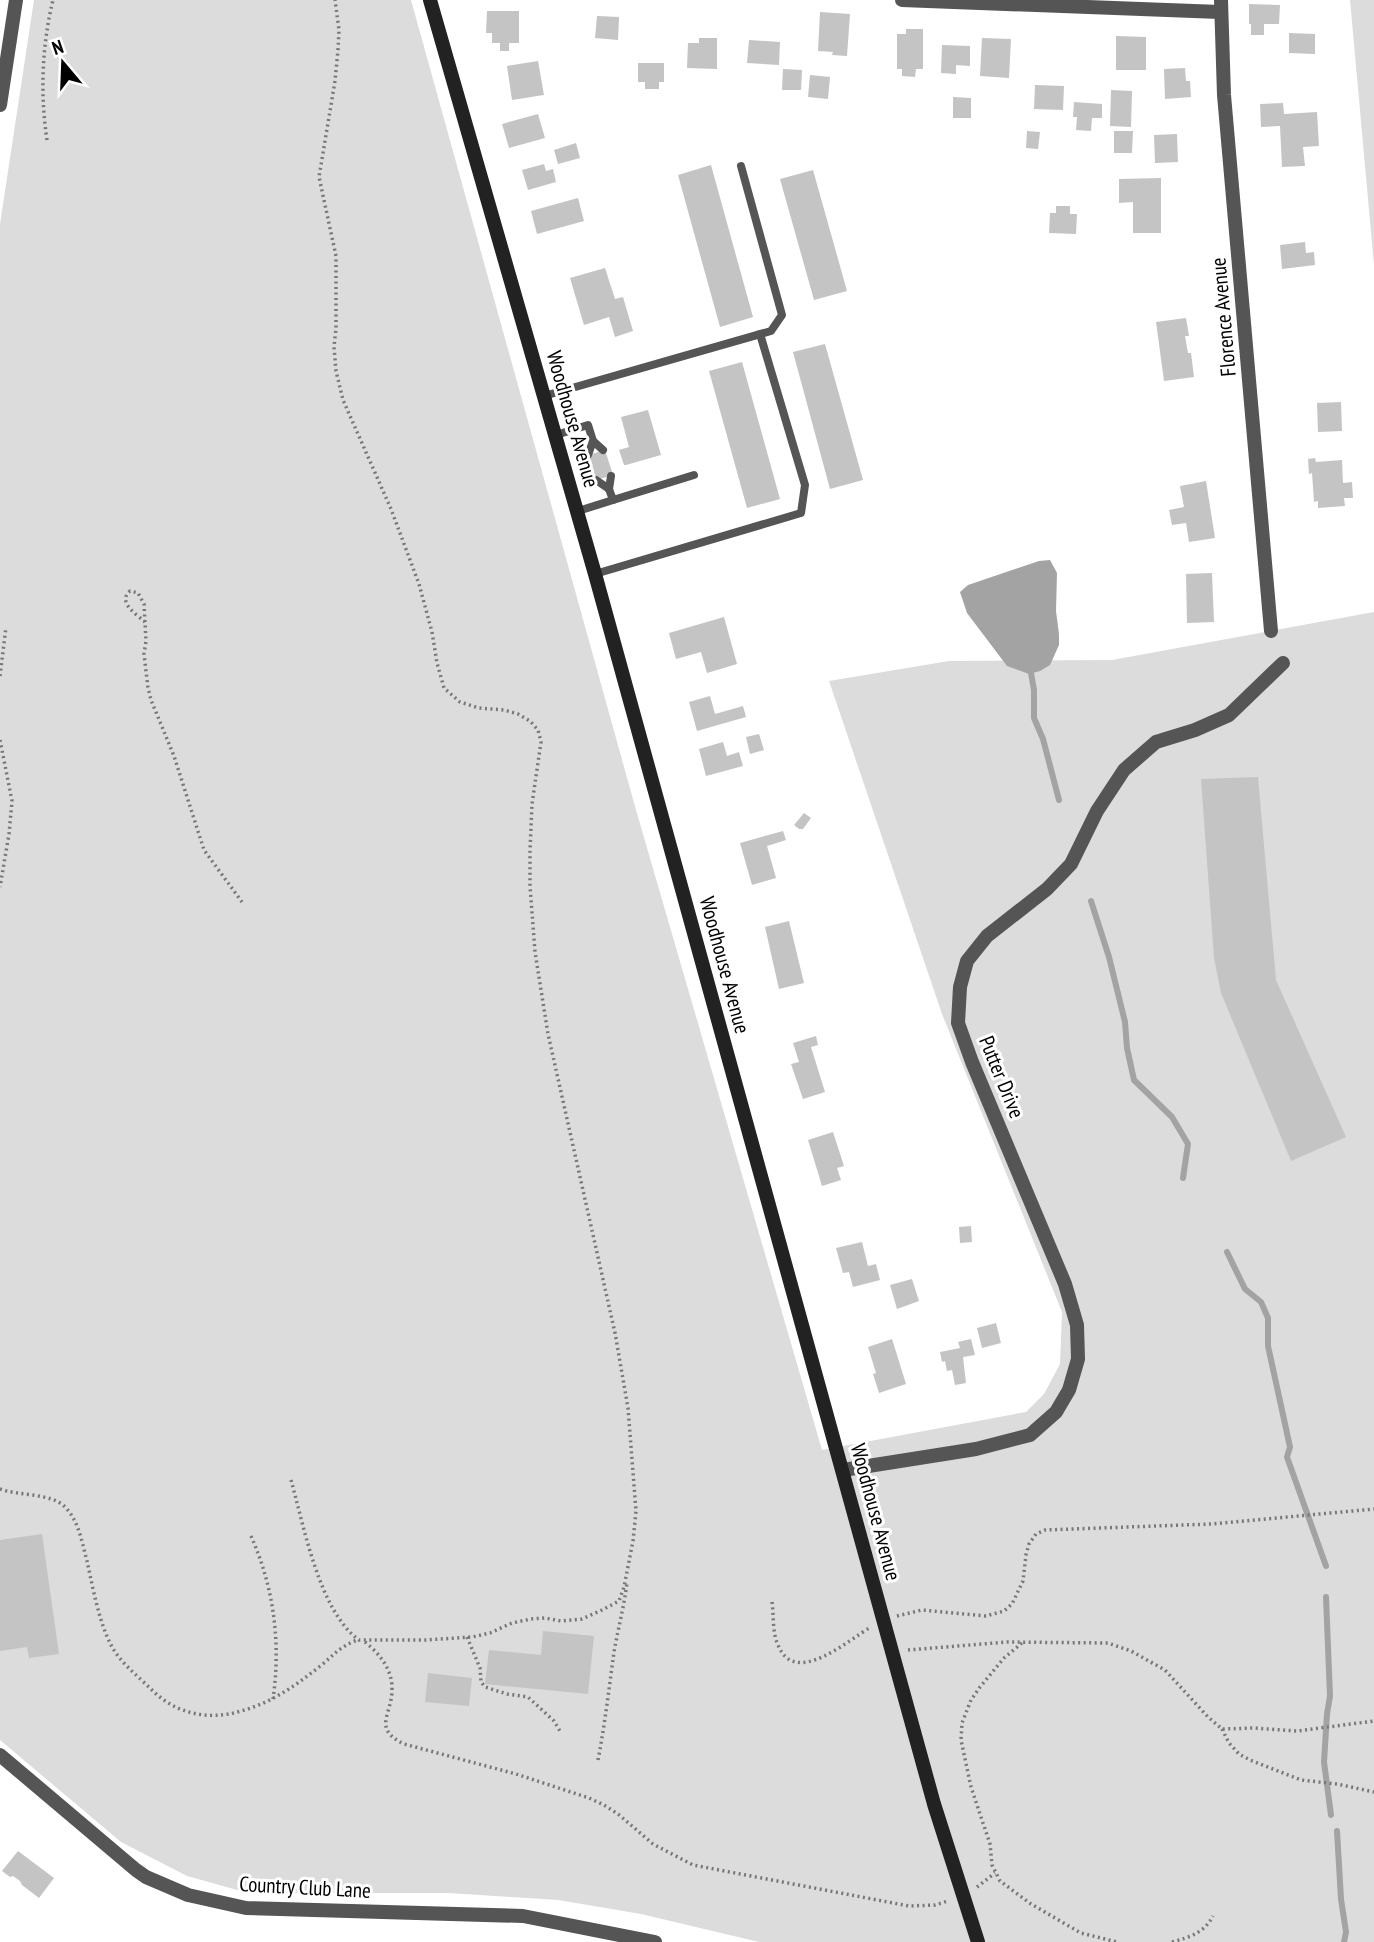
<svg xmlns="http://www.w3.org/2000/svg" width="1374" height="1942" font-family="'PT Sans Narrow',sans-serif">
<rect width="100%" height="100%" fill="#fff"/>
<g fill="#dcdcdc">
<path d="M34 0H411L636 810 822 1450 1026 1412 1044 1394 1060 1364 1062 1312 942 1014 829 681 949 661 1112 660 1374 612V1942H759L641 1914 558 1900 449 1893H248L187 1876 121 1842 0 1740V224Z"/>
<path d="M1350 0H1374V265Z"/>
</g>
<path fill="#a3a3a3" d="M1050 560 1057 573 1056 611 1059 634V645L1050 665 1040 671 1029 674 1007 666 967 613 960 592 968 585 1039 561Z"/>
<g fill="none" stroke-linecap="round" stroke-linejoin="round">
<g stroke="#a3a3a3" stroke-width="6">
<path d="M1031 673 1034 690V718L1043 739 1059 800"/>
<path d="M1091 901 1109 957 1125 1022 1127 1048 1134 1080 1172 1117 1188 1144 1183 1178"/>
<path d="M1227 1252 1245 1289 1261 1302 1268 1318V1346L1290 1447 1287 1457 1326 1566"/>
<path d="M1326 1597 1330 1696 1327 1714 1324 1762 1331 1815"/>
<path d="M1337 1831 1341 1899 1346 1932 1344 1942"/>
</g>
</g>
<g fill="#c4c4c4">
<path d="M1249 4 1280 5 1279 24H1264V35H1251V24H1249Z"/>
<path d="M487 11H519V43H509V51H500V43H492V33H486Z"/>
<path d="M820 12 850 14 847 56 832 55 833 52 818 51Z"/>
<path d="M597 16 619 17 618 40 595 38Z"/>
<path d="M906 29H923V69H916L915 77 902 76V69H897V34H906Z"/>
<path d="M1289 33 1315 34V54L1289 53Z"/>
<path d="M1116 36 1146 37V70H1116Z"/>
<path d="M699 38H717V69L687 68 688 43H699Z"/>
<path d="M982 38 1011 39 1009 78 980 76Z"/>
<path d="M749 40 780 42 779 65 747 63Z"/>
<path d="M942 45 970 46V66L956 65V74L941 73Z"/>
<path d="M538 61 544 95 512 100 507 66Z"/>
<path d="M638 63H664V82H659V89H645V82H638Z"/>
<path d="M1185 68 1186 81H1190L1191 97 1165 99 1164 69Z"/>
<path d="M783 69 802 70 801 90H782Z"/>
<path d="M810 75 830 77 828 99 808 97Z"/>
<path d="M1035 85 1064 86 1063 110 1034 109Z"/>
<path d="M1111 90 1132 91 1131 127 1110 126Z"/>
<path d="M953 97 971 98V118H953Z"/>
<path d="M1074 102 1102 104V118H1092L1091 131 1076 130 1077 117H1073Z"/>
<path d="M1283 103 1284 114 1317 112 1319 146 1303 147 1305 166 1282 167 1280 126 1261 127 1260 104Z"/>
<path d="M538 114 545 138 509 148 502 124Z"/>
<path d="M1027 131 1040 132 1038 149 1026 148Z"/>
<path d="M1114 131H1133L1132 153H1114Z"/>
<path d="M1177 134 1178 162 1155 163 1154 135Z"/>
<path d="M576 143 580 158 558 164 554 150Z"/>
<path d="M544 164 546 171 553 169 556 182 528 190 522 170Z"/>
<path d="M711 165 753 317 720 327 678 175Z"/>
<path d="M813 170 847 291 814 300 780 179Z"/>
<path d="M1161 178V233H1133V202L1119 203V179Z"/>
<path d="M578 198 584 221 537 234 531 211Z"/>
<path d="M1056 206H1070V214H1077L1076 234 1049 233 1050 213H1056Z"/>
<path d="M1305 242 1306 253 1314 252 1315 265 1282 269 1280 245Z"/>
<path d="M605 268 615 299 623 297 633 331 615 337 609 317 584 325 570 278Z"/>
<path d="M1186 318 1189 336H1185L1188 353H1191L1194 377 1164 381 1156 322Z"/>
<path d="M825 344 863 480 830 489 793 352Z"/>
<path d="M742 362 780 499 747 508 709 371Z"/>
<path d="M1341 402 1342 431 1318 432 1317 403Z"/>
<path d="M648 410 661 455 626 465H624L619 450 629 447 621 417Z"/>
<path d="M605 450 613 475 593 481 585 456Z"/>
<path d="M1315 458 1316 462 1342 460 1343 483 1352 482 1353 498H1344L1345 506 1318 508V501L1314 502 1312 473 1309 474 1308 459Z"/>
<path d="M1206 481 1215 538 1189 542 1186 523 1172 525 1169 510 1184 507 1180 486Z"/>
<path d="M1212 573 1214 622 1187 623 1186 574Z"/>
<path d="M724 617 737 664 707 673 701 652 676 659 669 633Z"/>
<path d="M710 696 715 714 743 706 746 717 697 731 689 702Z"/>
<path d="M759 734 764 750 750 754 746 737Z"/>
<path d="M723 742 727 756 739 752 743 766 706 776 699 749Z"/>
<path d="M1258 777 1276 980 1346 1137 1291 1161 1221 993 1214 958 1201 779Z"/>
<path d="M804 813 811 818 803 829H799L794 825Z"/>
<path d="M783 831 786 840 767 846 776 878 752 885 740 843Z"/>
<path d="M789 921 804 983 779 989 765 927Z"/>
<path d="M816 1036 818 1045 811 1047 825 1092 803 1099 791 1064 799 1062 793 1043Z"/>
<path d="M833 1132 844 1166 837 1168 841 1180 822 1186 808 1140Z"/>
<path d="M971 1226 972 1242 960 1243 959 1227Z"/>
<path d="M862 1242 868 1266 876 1264 880 1280 853 1287 849 1272 843 1273 836 1248Z"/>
<path d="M912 1279 919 1301 897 1309 890 1285Z"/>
<path d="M996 1323 1001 1343 982 1348 977 1328Z"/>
<path d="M892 1339 906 1384 879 1393 873 1374 876 1373 868 1347Z"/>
<path d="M971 1339 975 1355 963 1357 966 1383 955 1385 952 1370 947 1371 945 1361 942 1362 940 1352 960 1348 958 1342Z"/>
<path d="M42 1534 59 1654 29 1658 27 1647 0 1651V1540Z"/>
<path d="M543 1631 594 1636 588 1694 485 1684 489 1650 541 1655Z"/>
<path d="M428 1673 472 1678 469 1706 425 1702Z"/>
<path d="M18 1851 54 1878 39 1898 22 1885 20 1881 13 1876 10 1877 2 1871Z"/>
</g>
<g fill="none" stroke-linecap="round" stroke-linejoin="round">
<g stroke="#777" stroke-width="3.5" stroke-dasharray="2 3.5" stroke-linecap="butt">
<path d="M47 140C40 94 42 45 53 0"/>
<path d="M145 622C136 614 117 602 130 591L138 593 144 604 146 641 144 654 148 688 151 700 174 756 204 850 242 902"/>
<path d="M0 676 6 627"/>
<path d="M0 740 12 801 9 834 0 887"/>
<path d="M291 1480C304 1526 319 1611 359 1640H425L472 1637 490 1633 512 1623 531 1619 545 1618 561 1621 582 1619 602 1610 619 1601 624 1587 633 1541 636 1511 628 1408 615 1333 548 1034 535 952 530 886V851L532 804 541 742 538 730 530 721 518 714 504 710 479 708 460 702 444 688 437 663 432 632 419 584 391 509 343 400 336 371 334 347 336 328V256L319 177 335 81 338 50 339 30 335 0"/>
<path d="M0 1489C19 1496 52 1493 65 1507 79 1521 82 1543 87 1561 93 1588 98 1618 110 1643 119 1662 138 1676 152 1690 176 1714 209 1721 241 1711 271 1703 295 1686 319 1667 332 1657 341 1645 358 1640"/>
<path d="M251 1536C274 1588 281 1643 273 1699"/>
<path d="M772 1602C774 1616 772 1632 778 1645 795 1688 848 1640 871 1627"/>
<path d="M897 1616 922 1610 986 1616 1004 1611 1012 1604 1023 1581 1026 1555 1029 1544 1036 1534 1045 1530 1211 1524 1374 1509"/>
<path d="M467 1637 480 1668 481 1682 485 1687 507 1694 528 1697 554 1721 561 1733"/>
<path d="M365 1642C379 1653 392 1669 392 1688 393 1714 371 1728 404 1744L516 1774 589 1798 604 1805 618 1814 653 1844 693 1865 909 1906 935 1905 948 1901"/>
<path d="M1022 1643 1004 1658 980 1687 971 1700 962 1723 961 1740 971 1787 990 1844 992 1865 1000 1881 1031 1904 1081 1933 1117 1942"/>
<path d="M908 1650 1007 1642 1108 1643 1131 1651 1165 1670 1208 1717 1222 1729 1254 1728 1297 1731 1374 1721"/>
<path d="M1222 1729 1229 1743 1239 1754 1250 1760 1301 1780 1337 1784 1374 1792"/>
<path d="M598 1760C605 1724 609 1688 614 1652 618 1629 624 1607 627 1583"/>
<path d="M977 1887 995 1873"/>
<path d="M1172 1942C1190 1937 1204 1933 1213 1916"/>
</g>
<g stroke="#555" stroke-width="8">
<path d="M544 396 771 331 782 315 741 166"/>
<path d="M556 435 588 425 593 441 588 455"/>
<path d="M593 441 603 450"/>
<path d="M596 480 609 489 613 500 694 475"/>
<path d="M609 489 611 476"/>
<path d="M578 511 613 500"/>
<path d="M595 574 801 513 805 485 760 334"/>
</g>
<g stroke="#555" stroke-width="14">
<path d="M902 0 1220 12"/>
<path d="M1221 0 1224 95 1271 631"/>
<path d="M0 105 16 0"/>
<path d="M843 1470 976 1449 1030 1435 1056 1412 1069 1390 1078 1359 1077 1325 1065 1284 972 1062 958 1023 960 987 967 961 987 936 1047 889 1071 864 1097 811 1124 770 1156 742 1195 730 1229 715 1283 663"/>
</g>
<path stroke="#555" stroke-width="14" d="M0 1755 136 1870 146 1877 188 1895 246 1908 523 1916 655 1942"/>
<path stroke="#222" stroke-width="14" d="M430 0 595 574 934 1804 978 1942"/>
</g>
<g text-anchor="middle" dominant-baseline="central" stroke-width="6" stroke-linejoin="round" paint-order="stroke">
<g font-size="21" fill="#000" stroke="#fff">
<text transform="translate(1223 317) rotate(-95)">Florence Avenue</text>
<text transform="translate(573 419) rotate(74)">Woodhouse Avenue</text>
<text transform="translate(725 965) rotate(75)">Woodhouse Avenue</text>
<text transform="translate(1002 1077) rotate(68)">Putter Drive</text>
<text transform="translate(876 1512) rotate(75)">Woodhouse Avenue</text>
<text transform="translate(305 1887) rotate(3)">Country Club Lane</text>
</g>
</g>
<g transform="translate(63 63) rotate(341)" stroke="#ffffff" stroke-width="5" paint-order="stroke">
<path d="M0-5L12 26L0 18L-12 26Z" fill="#000000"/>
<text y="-10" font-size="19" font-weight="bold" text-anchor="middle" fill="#000000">N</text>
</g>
</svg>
